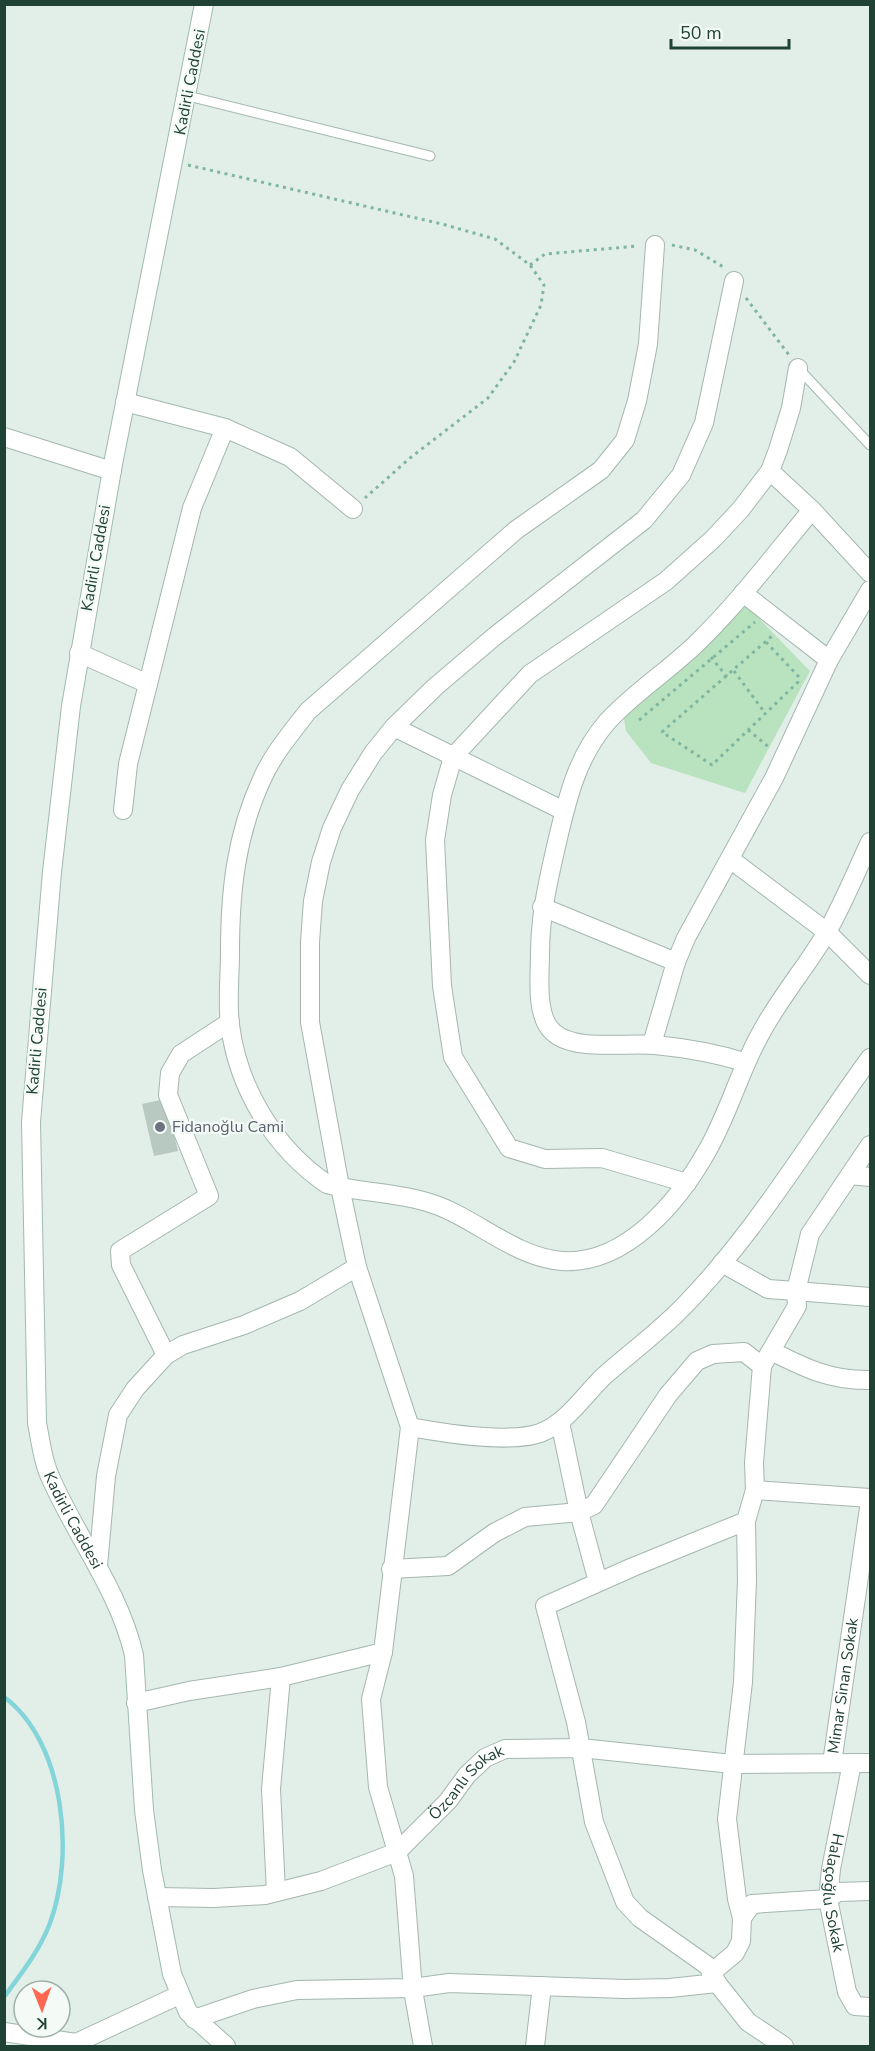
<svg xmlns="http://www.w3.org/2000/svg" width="875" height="2051" font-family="'Nunito Sans',sans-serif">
<rect width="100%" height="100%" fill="#e2eee8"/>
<path fill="#b9e2bf" d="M746 605 810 671 745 793 651 763 626 731 622 707Z"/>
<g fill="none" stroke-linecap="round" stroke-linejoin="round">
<path stroke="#84d5da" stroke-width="4.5" d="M4 1697C65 1742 75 1856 50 1923 40 1950 21 1974 4 1997"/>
</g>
<path fill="#b7c9c0" d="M165 1099 178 1151 154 1156 142 1104Z"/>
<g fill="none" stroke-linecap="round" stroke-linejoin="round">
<g stroke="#a4b7af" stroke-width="11">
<g id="service">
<path d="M188 96 430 156"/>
<path d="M798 368 870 445"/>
</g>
</g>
<g stroke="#a4b7af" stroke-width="20">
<g id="minor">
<path d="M655 245 648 344 637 401 625 440 601 470 516 530 308 711C291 733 273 754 262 779 236 835 230 891 230 952 230 976 227 1001 230 1025 238 1088 274 1148 327 1184 361 1193 397 1192 430 1203 475 1217 513 1257 562 1261 626 1265 679 1201 707 1151 729 1113 740 1069 762 1031 781 996 807 966 827 932 843 904 856 872 870 842"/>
<path d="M125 402 225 428 290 457 353 509"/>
<path d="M4 437 112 471"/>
<path d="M770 471 812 510 870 573"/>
<path d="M743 593 829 660"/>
<path d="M79 653 148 684"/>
<path d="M394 727 564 811"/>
<path d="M123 810 128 764 192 508 225 428"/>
<path d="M730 859 827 932 870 975"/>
<path d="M542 907 676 962"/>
<path d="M652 1044 676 962 686 938 774 778 829 660 870 590"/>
<path d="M744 1062C715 1053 686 1048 655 1045 627 1042 574 1052 553 1032 535 1016 540 976 540 954 540 918 547 886 555 851 566 804 575 759 607 722 634 692 670 670 699 641 740 601 775 554 812 510"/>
<path d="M870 1145 810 1234 796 1291 870 1297"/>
<path d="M850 1175 870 1177"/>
<path d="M687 1183 602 1158 545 1159 509 1148 453 1057 442 986 435 840 442 795 453 757 530 674 666 581 713 539 741 509 770 471 778 450 791 408 798 368"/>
<path d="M722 1263 768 1289 796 1291 797 1306 762 1366 754 1463 755 1490 746 1521 747 1580 743 1682 727 1819 737 1899 742 1918"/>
<path d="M771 1351C805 1368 831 1381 870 1380"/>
<path d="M166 1355 121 1265 120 1251 209 1196 168 1095 170 1073 181 1054 230 1022"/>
<path d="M560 1422 579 1512 598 1582"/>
<path d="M410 1427C443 1433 508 1444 540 1433 567 1423 584 1395 604 1376 628 1355 653 1336 676 1314 752 1239 808 1143 870 1058"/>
<path d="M755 1490 870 1498"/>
<path d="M746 1521 633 1567 545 1606 576 1722 594 1822 625 1902 640 1918 708 1966 717 1983 748 2022 784 2046"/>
<path d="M98 1566 106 1476 118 1415 135 1389 166 1355 183 1345 244 1325 300 1301 357 1267"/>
<path d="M391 1569 448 1566 494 1533 525 1517 579 1512 594 1505 668 1395 697 1361 713 1354 744 1352 762 1366"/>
<path d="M136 1703 189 1691 281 1677 383 1652"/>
<path id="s1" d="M832 1763 870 1501"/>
<path id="s2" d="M852 1763 831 1869 828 1899 847 1992 855 2006 870 2007"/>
<path d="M276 1892 271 1789 281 1677"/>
<path id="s3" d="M157 1897 214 1898 265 1895 321 1881 397 1852 448 1801 467 1775 485 1758 505 1749 581 1748 732 1764 870 1763"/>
<path d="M711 1973 735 1953 741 1941 742 1918 752 1904 828 1899 838 1892 870 1891"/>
<path d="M194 2019 253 1999 297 1990 413 1988 449 1983 625 1989 670 1988 717 1983"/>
<path d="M4 2032 76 2043 179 1995"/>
<path d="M423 2046 413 1990 404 1876 378 1787 371 1699 383 1652 410 1427 357 1267 340 1187 310 1022V942L313 901 321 862 332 828 350 790 373 753 394 727 435 687 495 636 644 520 681 475 704 423 734 281"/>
<path d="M535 2046 542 1986"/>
</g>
</g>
<g stroke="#9fbbaf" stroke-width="20">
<g id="secondary">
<path id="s4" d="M204 4 113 464 71 706 52 872 31 1122 37 1423C41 1443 43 1463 52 1481 79 1541 119 1591 134 1655L144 1810 152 1870 172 1974 188 2012 226 2046"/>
</g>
</g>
<g stroke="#7fb69f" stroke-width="3" stroke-dasharray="3 4.5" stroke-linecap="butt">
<path d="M188 165 442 224 495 239 530 265 544 285 541 305 514 362 488 398 410 458 365 498"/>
<path d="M672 245 695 250 725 268"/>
<path d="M530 265 545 254 638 246"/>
<path d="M746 298 789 355"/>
<path d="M766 642 799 677 798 682 712 765 662 732 772 636"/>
<path d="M711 657 727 677"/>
<path d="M734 671 765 713"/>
<path d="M639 720 755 622"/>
<path d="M748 730 770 748"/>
</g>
<use href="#service" stroke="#fff" stroke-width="9"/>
<use href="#minor" stroke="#fff" stroke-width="18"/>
<use href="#secondary" stroke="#fff" stroke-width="18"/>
</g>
<circle fill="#6b7280" stroke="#f4faf6" stroke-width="2" cx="160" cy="1127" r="6"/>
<g text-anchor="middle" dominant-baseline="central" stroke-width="4.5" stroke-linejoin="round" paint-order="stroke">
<g font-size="16" fill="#204235" stroke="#f4faf6">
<text transform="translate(190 82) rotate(-79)">Kadirli Caddesi</text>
<text transform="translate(96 558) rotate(-80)">Kadirli Caddesi</text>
<text transform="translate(37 1041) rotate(-85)">Kadirli Caddesi</text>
<text stroke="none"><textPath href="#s4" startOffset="1538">Kadirli Caddesi</textPath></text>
<text stroke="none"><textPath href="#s1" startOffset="78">Mimar Sinan Sokak</textPath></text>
<text stroke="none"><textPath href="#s3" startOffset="346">Özcanlı Sokak</textPath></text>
<text stroke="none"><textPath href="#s2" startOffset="132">Halaçoğlu Sokak</textPath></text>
</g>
<g font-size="16" fill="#5b616d" stroke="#f4faf6" text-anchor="start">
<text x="172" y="1127">Fidanoğlu Cami</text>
</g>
</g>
<rect width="875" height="2051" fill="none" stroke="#204235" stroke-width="12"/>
<g transform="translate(42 2009) rotate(179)"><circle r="28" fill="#f4faf6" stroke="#9fb0a9" stroke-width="1.5"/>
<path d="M0-4.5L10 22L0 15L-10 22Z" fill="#ff6850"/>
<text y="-9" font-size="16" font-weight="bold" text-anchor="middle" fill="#204235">K</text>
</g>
<path d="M671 39v9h118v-9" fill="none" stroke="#204235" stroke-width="3"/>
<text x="680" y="39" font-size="18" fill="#204235" stroke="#f4faf6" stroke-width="4.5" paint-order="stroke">50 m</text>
</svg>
